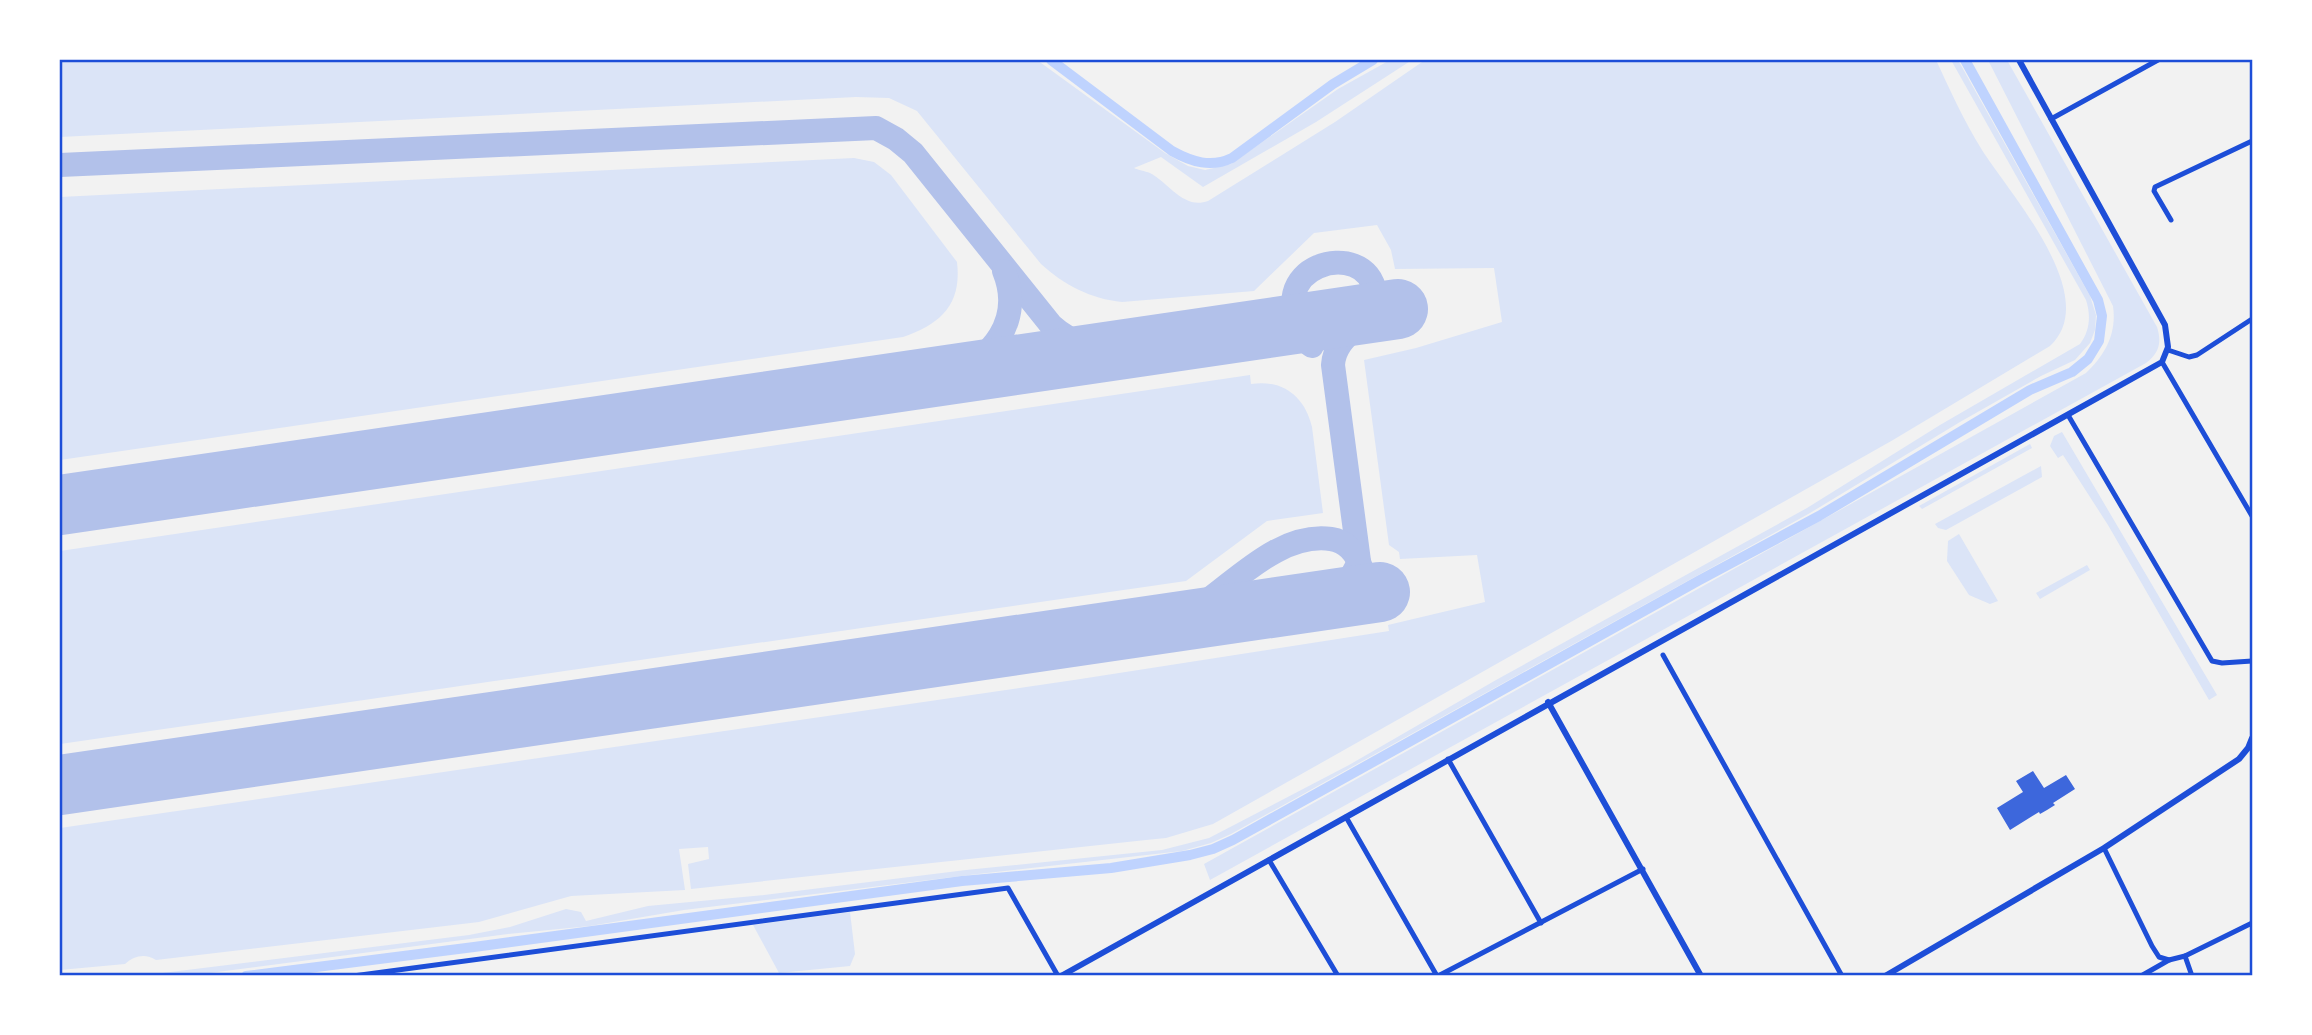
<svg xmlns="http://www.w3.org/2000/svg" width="2312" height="1035" font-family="Raleway,sans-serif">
<rect width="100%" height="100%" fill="#f2f2f2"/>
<g fill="#dbe4f7">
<path d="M60 60H1037L1165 153 1188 166 1205 170 1231 164 1338 89 1390 60H1412L1316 122 1203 187 1161 157 1134 168C1138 170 1145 171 1150 173 1169 183 1184 210 1208 201L1335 122 1425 60H1936C1950 90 1964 121 1982 150 2010 194 2103 297 2050 346L1893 440 1213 824 1166 838 1146 840 691 889 688 864 709 859 708 847 679 849 685 890 571 896 479 922 156 960C145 953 134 956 125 964L60 970V828L1074 680 1389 631 1388 625 1485 602 1477 555 1400 559 1399 552 1389 545 1364 360 1416 348 1502 322 1494 268 1395 269 1391 250 1377 225 1314 233 1254 291 1122 302C1091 299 1064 285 1041 264L917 111 889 98 856 97 60 137Z"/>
<path d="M1951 60H1958L2090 296 2096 315 2095 330 2090 343 2075 360 2041 376 1960 422 1810 513 1231 834 1211 843 1182 851 978 874 684 910 590 926 508 934 194 975H146L469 935 510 927 566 909 581 912 586 921 648 906 764 895 966 870 1162 850 1209 838 1349 765 1496 680 1807 508 1940 425 2080 344C2090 331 2091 315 2086 300Z"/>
<path d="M1988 60H2007L2157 327C2162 343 2159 353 2146 363L1210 880 1204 864 2086 373C2105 355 2117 334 2113 306Z"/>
<path d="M854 158 874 162 891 175 957 262C962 304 941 324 903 337L60 460V197Z"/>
<path d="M1250 375 1251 384C1283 379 1305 397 1312 427L1323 513 1267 521 1186 581 60 744V551Z"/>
<path d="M2062 432 2217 695 2209 700 2108 525 2063 455 2058 458 2050 446 2054 436Z"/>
<path d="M2030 444 2032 448 1922 509 1919 506Z"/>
<path d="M2041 466 2042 477 1946 530 1938 528 1935 524Z"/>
<path d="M1959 534 1998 601 1990 604 1969 595 1947 561 1948 541Z"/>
<path d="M2087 565 2090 570 2040 599 2036 593Z"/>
<path d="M850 912 855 954 850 966 779 973 753 925Z"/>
</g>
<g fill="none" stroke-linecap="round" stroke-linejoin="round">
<g stroke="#bfd3fe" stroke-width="10">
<path d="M1051 60 1172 151C1192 162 1211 168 1232 158L1333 84 1373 60"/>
<path d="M246 976 474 947 962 881 1111 868 1190 855 1213 849 1233 840 1698 581 1819 516 2030 390 2072 372 2088 359 2099 341 2102 316 2098 300 1965 60"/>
</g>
<g stroke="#b2c1ea" stroke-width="24">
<path d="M60 165 876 128 896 139 913 153 1051 325C1074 346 1099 351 1129 349"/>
<path d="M1250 331C1273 329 1293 330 1312 346"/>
<path d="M1309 342C1252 265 1368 235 1375 293 1378 322 1335 331 1333 365L1359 561C1352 580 1340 592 1322 601"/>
<path d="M947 375C992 361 1024 320 1004 271"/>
<path d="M1290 605 1322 613 1341 609"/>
<path d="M1165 624C1172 622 1179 620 1185 616 1228 591 1276 531 1331 539 1346 541 1356 553 1361 567"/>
</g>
<g stroke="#b2c1ea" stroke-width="60">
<path d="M60 505 1398 309"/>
<path d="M60 785 1380 592"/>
</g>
</g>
<path fill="#3d67dc" d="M2033 771 2044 788 2066 775 2075 789 2053 803 2055 805 2047 810 2040 814 2039 812 2010 830 1997 808 2023 792 2016 781Z"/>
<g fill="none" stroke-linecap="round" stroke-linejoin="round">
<g stroke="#1d4ed8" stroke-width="5">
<path d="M2051 119 2158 60"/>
<path d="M2171 220 2154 191 2155 187 2252 141"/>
<path d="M2168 350 2189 357 2197 355 2252 319"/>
<path d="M2162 362 2252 516"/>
<path d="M2068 415 2212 661 2222 663 2252 661"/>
<path d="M1663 655 1842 976"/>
<path d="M1448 759 1541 923"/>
<path d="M1346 817 1437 976"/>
<path d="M2104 848 2152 946 2159 957 2169 960"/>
<path d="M1269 860 1338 976"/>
<path d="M2185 956 2192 976"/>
<path d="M353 976 1008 888 1058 976"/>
<path d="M1438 976 1643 869"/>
<path d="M2141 976 2169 960 2185 956 2252 923"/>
</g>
<g stroke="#1d4ed8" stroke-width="6">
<path d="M1548 702 1701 976"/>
<path d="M1061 976 2162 362 2168 347 2165 325 2019 60"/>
<path d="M1885 976 2104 848 2239 759 2248 748 2252 738"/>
</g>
</g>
<rect width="2312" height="1035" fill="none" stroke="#ffffff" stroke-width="122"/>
<rect x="61" y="61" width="2190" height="913" fill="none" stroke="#1d4ed8" stroke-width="2.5"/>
</svg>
